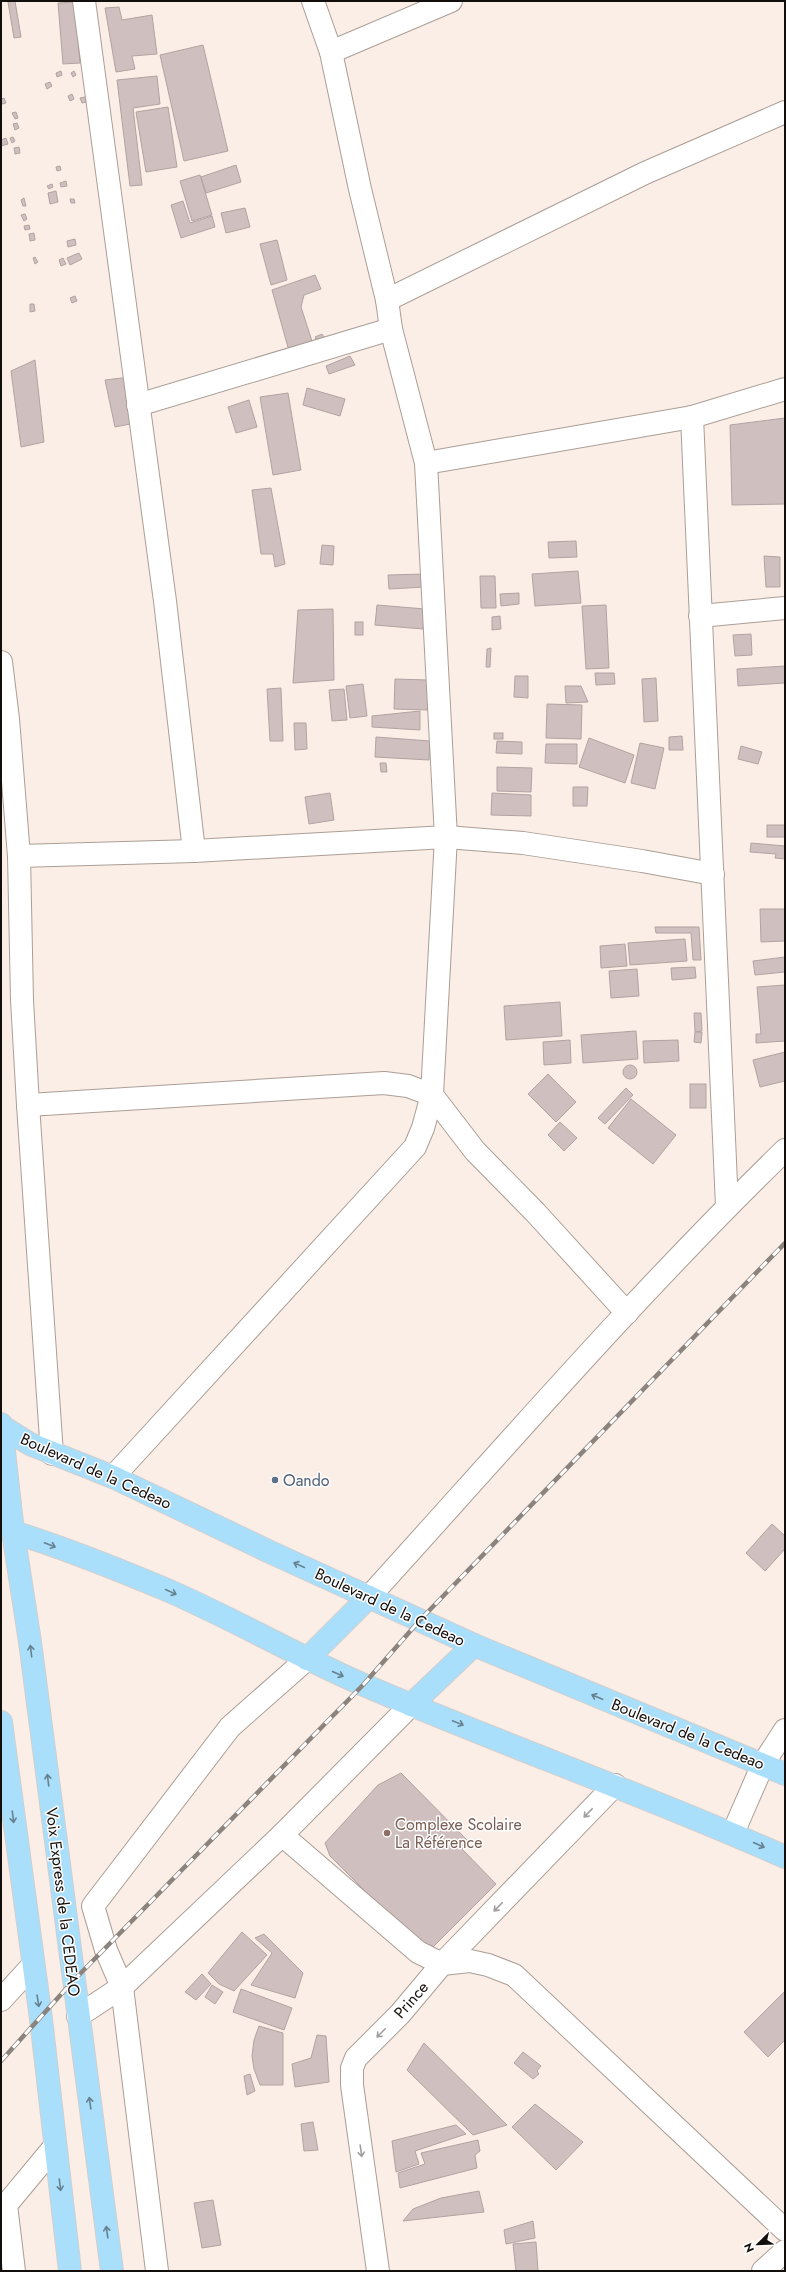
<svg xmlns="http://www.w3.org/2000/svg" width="786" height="2272" font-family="Jost,sans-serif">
<rect width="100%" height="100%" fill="#fbeee6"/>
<g fill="#cfbfbe" stroke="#b2a3a2">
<path d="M15 1 21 37 14 38 8 2Z"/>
<path d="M75 2 80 63 63 64 58 3Z"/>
<path d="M119 7 122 20 152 15 157 54 132 56 135 69 116 72 105 8Z"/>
<path d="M203 45 228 151 184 161 160 55Z"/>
<path d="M61 71 62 75 57 77 56 73Z"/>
<path d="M74 71 76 75 73 77 71 73Z"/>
<path d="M157 76 160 104 133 108 142 185 130 186 117 80Z"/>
<path d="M50 82 52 86 47 89 45 84Z"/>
<path d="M72 94 74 99 70 101 68 96Z"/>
<path d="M85 97 87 102 82 103 80 98Z"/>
<path d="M4 98 6 103 2 104 1 99Z"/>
<path d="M168 107 177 167 146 172 136 112Z"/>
<path d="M16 112 18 118 15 119 12 113Z"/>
<path d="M17 123 19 128 15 130 13 124Z"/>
<path d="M13 137 15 141 12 143 10 138Z"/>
<path d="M6 138 8 144 1 146V140Z"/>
<path d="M19 147 20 153 15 154 14 148Z"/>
<path d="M236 165 241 182 206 193 201 177Z"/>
<path d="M60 166 61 170 57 171 56 167Z"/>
<path d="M200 175 212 215 192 221 180 181Z"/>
<path d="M66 181 67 186 61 187 60 183Z"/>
<path d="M52 184 53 187 49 189 47 186Z"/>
<path d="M56 191 58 202 50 204 48 193Z"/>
<path d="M24 198 26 206H23L21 200Z"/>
<path d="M70 199H74L75 203H71Z"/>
<path d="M183 201 190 223 212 216 215 227 181 238 171 205Z"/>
<path d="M245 208 250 227 226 233 221 213Z"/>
<path d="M25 214 27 219 24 221 21 215Z"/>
<path d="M29 225 30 229 25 230 24 226Z"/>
<path d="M34 233 35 240 30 241 29 234Z"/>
<path d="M75 239 76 245 68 247 67 241Z"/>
<path d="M277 240 287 280 271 285 260 244Z"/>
<path d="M79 253 82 259 70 265 67 258Z"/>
<path d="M35 257 38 262 35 264 33 258Z"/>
<path d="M63 258 66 264 61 266 59 260Z"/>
<path d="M315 275 321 289 304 295 301 307 312 341 289 351 272 290Z"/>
<path d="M75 296 77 301 72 303 70 298Z"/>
<path d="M30 304H34L35 311 30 312Z"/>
<path d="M322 334 326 340 318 344 315 337Z"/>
<path d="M350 356 355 365 329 374 326 366Z"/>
<path d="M35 360 44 442 21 447 11 371Z"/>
<path d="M130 377 135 423 115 427 105 380Z"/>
<path d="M307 388 345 399 340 416 303 405Z"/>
<path d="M288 393 301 470 273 475 260 397Z"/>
<path d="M249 400 257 427 236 433 228 407Z"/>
<path d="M785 418V504L732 505 730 425Z"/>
<path d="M271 488 285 564 275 567 273 554H261L252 490Z"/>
<path d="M576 541 577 557 549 558 548 542Z"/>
<path d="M322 545 334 546 333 565 320 564Z"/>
<path d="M764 556 780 557V587H766Z"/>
<path d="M578 571 581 603 535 606 532 574Z"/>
<path d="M425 574V587L389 589 388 575Z"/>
<path d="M480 576H495L496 608H481Z"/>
<path d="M519 593V604L501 606 500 594Z"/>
<path d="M377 605 425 609 423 629 375 625Z"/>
<path d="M606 605 609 668 586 669 582 606Z"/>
<path d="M333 609 334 680 293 683 298 610Z"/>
<path d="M500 616 501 629 492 630V617Z"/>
<rect x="355" y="622" width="8" height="13"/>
<path d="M751 634 752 655 735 656 733 635Z"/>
<path d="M491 648 490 667H486L487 649Z"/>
<path d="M785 666V683L738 686 737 669Z"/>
<path d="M595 673H614L615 684 596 685Z"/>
<path d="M515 676H528V698L514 697Z"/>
<path d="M656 678 658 721 644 722 642 679Z"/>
<path d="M395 679 428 680V710L394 709Z"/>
<path d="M363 684 367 716 350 718 346 686Z"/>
<path d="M565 686H581L588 702 566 703Z"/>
<path d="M281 688 283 741H270L267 689Z"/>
<path d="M344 689 347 720 332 721 329 690Z"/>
<path d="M547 704 582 705 581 739 546 738Z"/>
<path d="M420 711V730L372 727V716Z"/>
<path d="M294 723H306L307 749 295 750Z"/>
<rect x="494" y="733" width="9" height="6"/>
<path d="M682 736 683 750H669V737Z"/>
<path d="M376 737 430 741 429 760 375 757Z"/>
<path d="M589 738 634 755 625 783 579 767Z"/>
<path d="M497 741 522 742V754L496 753Z"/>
<path d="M640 743 664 748 655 789 631 783Z"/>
<path d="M546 744H577V764L545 763Z"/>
<path d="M741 746 762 752 758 764 738 759Z"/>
<path d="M380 763H386L387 772H381Z"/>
<path d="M497 767 532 768 531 792 497 791Z"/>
<path d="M573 787H588L587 806H573Z"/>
<path d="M330 793 334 820 309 824 305 797Z"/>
<path d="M492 793 531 795V816L491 815Z"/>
<rect x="767" y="825" width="18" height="12"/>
<path d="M751 843 785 846V859L775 858 776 854 750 852Z"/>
<path d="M760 909H785V941L761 942Z"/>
<path d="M655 927H699L701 960H693L691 933H656Z"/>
<path d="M685 939 687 961 630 965 628 943Z"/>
<path d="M625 944 627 966 601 968 600 946Z"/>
<path d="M785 957V972L755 975 753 961Z"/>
<path d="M695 967 696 978 672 980 671 968Z"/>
<path d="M637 969 639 996 611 998 609 971Z"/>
<path d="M785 985V1041L756 1043V1034H761L757 987Z"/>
<path d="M560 1002 562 1036 506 1040 504 1006Z"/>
<path d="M694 1013H701L702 1031 695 1032Z"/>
<path d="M636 1031 638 1059 583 1063 581 1035Z"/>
<path d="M695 1032H702L701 1043 694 1042Z"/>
<path d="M570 1040 571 1063 544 1065 543 1042Z"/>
<path d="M678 1040 679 1061 644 1063 643 1041Z"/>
<path d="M785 1052V1081L760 1087 753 1060Z"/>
<circle cx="630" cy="1072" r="7"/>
<path d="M548 1074 576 1102 556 1122 528 1094Z"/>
<rect x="690" y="1084" width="16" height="24"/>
<path d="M626 1088 633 1095 605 1124 598 1118Z"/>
<path d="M631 1099 676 1135 653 1164 608 1128Z"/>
<path d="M560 1122 577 1138 564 1151 548 1135Z"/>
<path d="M772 1524 785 1536V1549L765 1571 746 1553Z"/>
<path d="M401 1773 469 1842 462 1849 496 1884 427 1953 330 1856 325 1843 378 1785Z"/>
<path d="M242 1932 267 1955 234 1991 219 1984 208 1973Z"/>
<path d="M264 1934 303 1973 295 1998 251 1985 272 1953 255 1938Z"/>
<path d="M202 1974 211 1984 196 2000 185 1992Z"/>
<path d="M212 1985 223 1992 215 2004 205 1997Z"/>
<path d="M241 1989 292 2008 284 2030 233 2012Z"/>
<path d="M785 1991V2040L768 2057 744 2032Z"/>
<path d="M259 2026 283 2033V2085H260L254 2069 252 2056 254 2040Z"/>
<path d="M317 2035 326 2036 329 2082 295 2087 292 2064 311 2058Z"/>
<path d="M424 2043 507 2125 473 2135 407 2070Z"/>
<path d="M523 2052 541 2066 537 2071 539 2074 533 2079 514 2063Z"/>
<path d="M250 2074 255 2091 247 2095 244 2076Z"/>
<path d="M535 2104 583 2142 556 2170 512 2127Z"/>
<path d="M313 2122 318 2150 304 2151 301 2124Z"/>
<path d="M456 2125 466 2134 415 2151 419 2164 396 2172 392 2141Z"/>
<path d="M478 2140 480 2151 475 2155 477 2168 400 2188 398 2173 425 2164 421 2153Z"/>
<path d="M479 2191 484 2212 403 2221 413 2209 441 2198Z"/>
<path d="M213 2200 221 2245 202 2248 194 2203Z"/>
<path d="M533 2221 535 2238 506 2244 504 2230Z"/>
<path d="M536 2242 538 2271H516L513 2244Z"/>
</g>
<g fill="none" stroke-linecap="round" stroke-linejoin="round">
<g stroke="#aa9e96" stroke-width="24">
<g id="minor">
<path d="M84 1 165 601 194 851"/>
<path d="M331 52 451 1"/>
<path d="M387 300 645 173 785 112"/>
<path d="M138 405 391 329"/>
<path d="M692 417 727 1206"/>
<path d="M426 463 692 417 785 389"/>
<path d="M700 616 785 608"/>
<path d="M1 662 8 719 19 856 22 1000 28 1105 52 1454"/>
<path d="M19 856 194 851 446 837 523 843 642 861 713 874"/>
<path d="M28 1105 384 1083 408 1086 432 1095 475 1151 535 1212 627 1313"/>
<path d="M113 1477 415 1147 423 1128 432 1095 446 837 426 463 391 329 387 300 360 189 331 52 313 1"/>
<path d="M369 1597C505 1447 639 1292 785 1150"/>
<path d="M733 1833 763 1764 785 1730"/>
<path d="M282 1835 418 1952 442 1964 470 1961 488 1965 514 1975 785 2230"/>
<path d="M1 2000 32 1966"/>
<path d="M78 2016 122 1987 282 1835 411 1705"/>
<path d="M14 2271 6 2205 55 2146"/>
<path d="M157 2271 122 1987 106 1950 93 1906 230 1727 307 1659"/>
<path d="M378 2271 352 2085V2068L356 2058 400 2014 442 1964 615 1785"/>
<path d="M763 2271 785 2251"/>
</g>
</g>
<g stroke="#d0cfce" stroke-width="24">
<g id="major">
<path d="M1 1424 13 1532 30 1642 112 2271"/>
<path d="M1 1426 30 1444 113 1477 270 1552 474 1645 785 1774"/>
<path d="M13 1532C65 1548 117 1569 167 1590 234 1619 297 1656 364 1685 503 1745 646 1795 785 1857"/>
<path d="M307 1659 369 1597"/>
<path d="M411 1705 474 1645"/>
<path d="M1 1722 41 2019 70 2271"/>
</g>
</g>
<use href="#minor" stroke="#fff" stroke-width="22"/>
<use href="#major" stroke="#aadffc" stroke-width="22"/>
<g stroke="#8b837d" stroke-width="4.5">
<path id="rail" d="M1 2061 74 1980 363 1685 420 1620 785 1243"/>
</g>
<use href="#rail" stroke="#fefefe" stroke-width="3" stroke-dasharray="9" stroke-linecap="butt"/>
</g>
<defs><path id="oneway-shaft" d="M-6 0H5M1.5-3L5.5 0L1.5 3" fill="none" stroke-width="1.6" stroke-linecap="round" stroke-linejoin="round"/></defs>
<g stroke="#668190">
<use href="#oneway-shaft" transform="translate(50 1545) rotate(21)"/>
<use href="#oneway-shaft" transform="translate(299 1565) rotate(-155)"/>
<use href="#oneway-shaft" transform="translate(171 1592) rotate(25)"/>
<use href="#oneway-shaft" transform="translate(31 1651) rotate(-97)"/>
<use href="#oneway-shaft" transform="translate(338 1674) rotate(24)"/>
<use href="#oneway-shaft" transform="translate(597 1697) rotate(-157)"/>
<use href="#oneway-shaft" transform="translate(458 1723) rotate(22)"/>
<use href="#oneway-shaft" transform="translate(48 1780) rotate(-97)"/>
<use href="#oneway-shaft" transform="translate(13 1817) rotate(83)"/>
<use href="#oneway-shaft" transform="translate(759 1845) rotate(24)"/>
<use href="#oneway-shaft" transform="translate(38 2001) rotate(81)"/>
<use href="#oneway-shaft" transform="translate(90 2103) rotate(-98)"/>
<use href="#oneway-shaft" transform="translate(60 2185) rotate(83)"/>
<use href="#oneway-shaft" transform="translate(107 2232) rotate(-98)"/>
</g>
<g stroke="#a09f9d">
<use href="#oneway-shaft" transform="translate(588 1813) rotate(134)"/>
<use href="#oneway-shaft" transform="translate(498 1907) rotate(134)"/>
<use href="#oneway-shaft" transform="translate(381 2033) rotate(135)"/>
<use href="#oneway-shaft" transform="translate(361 2151) rotate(82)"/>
</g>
<circle fill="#5c6f8a" stroke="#fefefe" stroke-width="1.5" cx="275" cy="1480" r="4"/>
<circle fill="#8d6e63" stroke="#fefefe" stroke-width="1.5" cx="387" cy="1833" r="4"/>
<g text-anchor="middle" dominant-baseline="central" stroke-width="3" stroke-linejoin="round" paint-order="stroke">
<g font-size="16" fill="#120e0b" stroke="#fefefe">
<text transform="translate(96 1471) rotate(24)">Boulevard de la Cedeao</text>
<text transform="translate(390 1607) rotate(25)">Boulevard de la Cedeao</text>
<text transform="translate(688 1734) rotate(22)">Boulevard de la Cedeao</text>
<text transform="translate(63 1902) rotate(83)">Voix Express de la CEDEAO</text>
<text transform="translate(411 2000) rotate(-49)">Prince</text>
</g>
<g font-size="16" fill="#4e5e75" stroke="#fefefe" text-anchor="start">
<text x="283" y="1480">Oando</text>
</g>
<g font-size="16" fill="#785e54" stroke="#fefefe" text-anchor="start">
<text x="395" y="1824">Complexe Scolaire<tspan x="395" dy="18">La Référence</tspan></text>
</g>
</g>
<rect width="786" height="2272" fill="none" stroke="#120e0b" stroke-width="4"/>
<g transform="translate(758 2244) rotate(247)" stroke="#fefefe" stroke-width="3" paint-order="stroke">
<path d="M0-3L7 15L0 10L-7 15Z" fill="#120e0b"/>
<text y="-6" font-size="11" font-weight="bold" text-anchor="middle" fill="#120e0b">N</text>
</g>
</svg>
